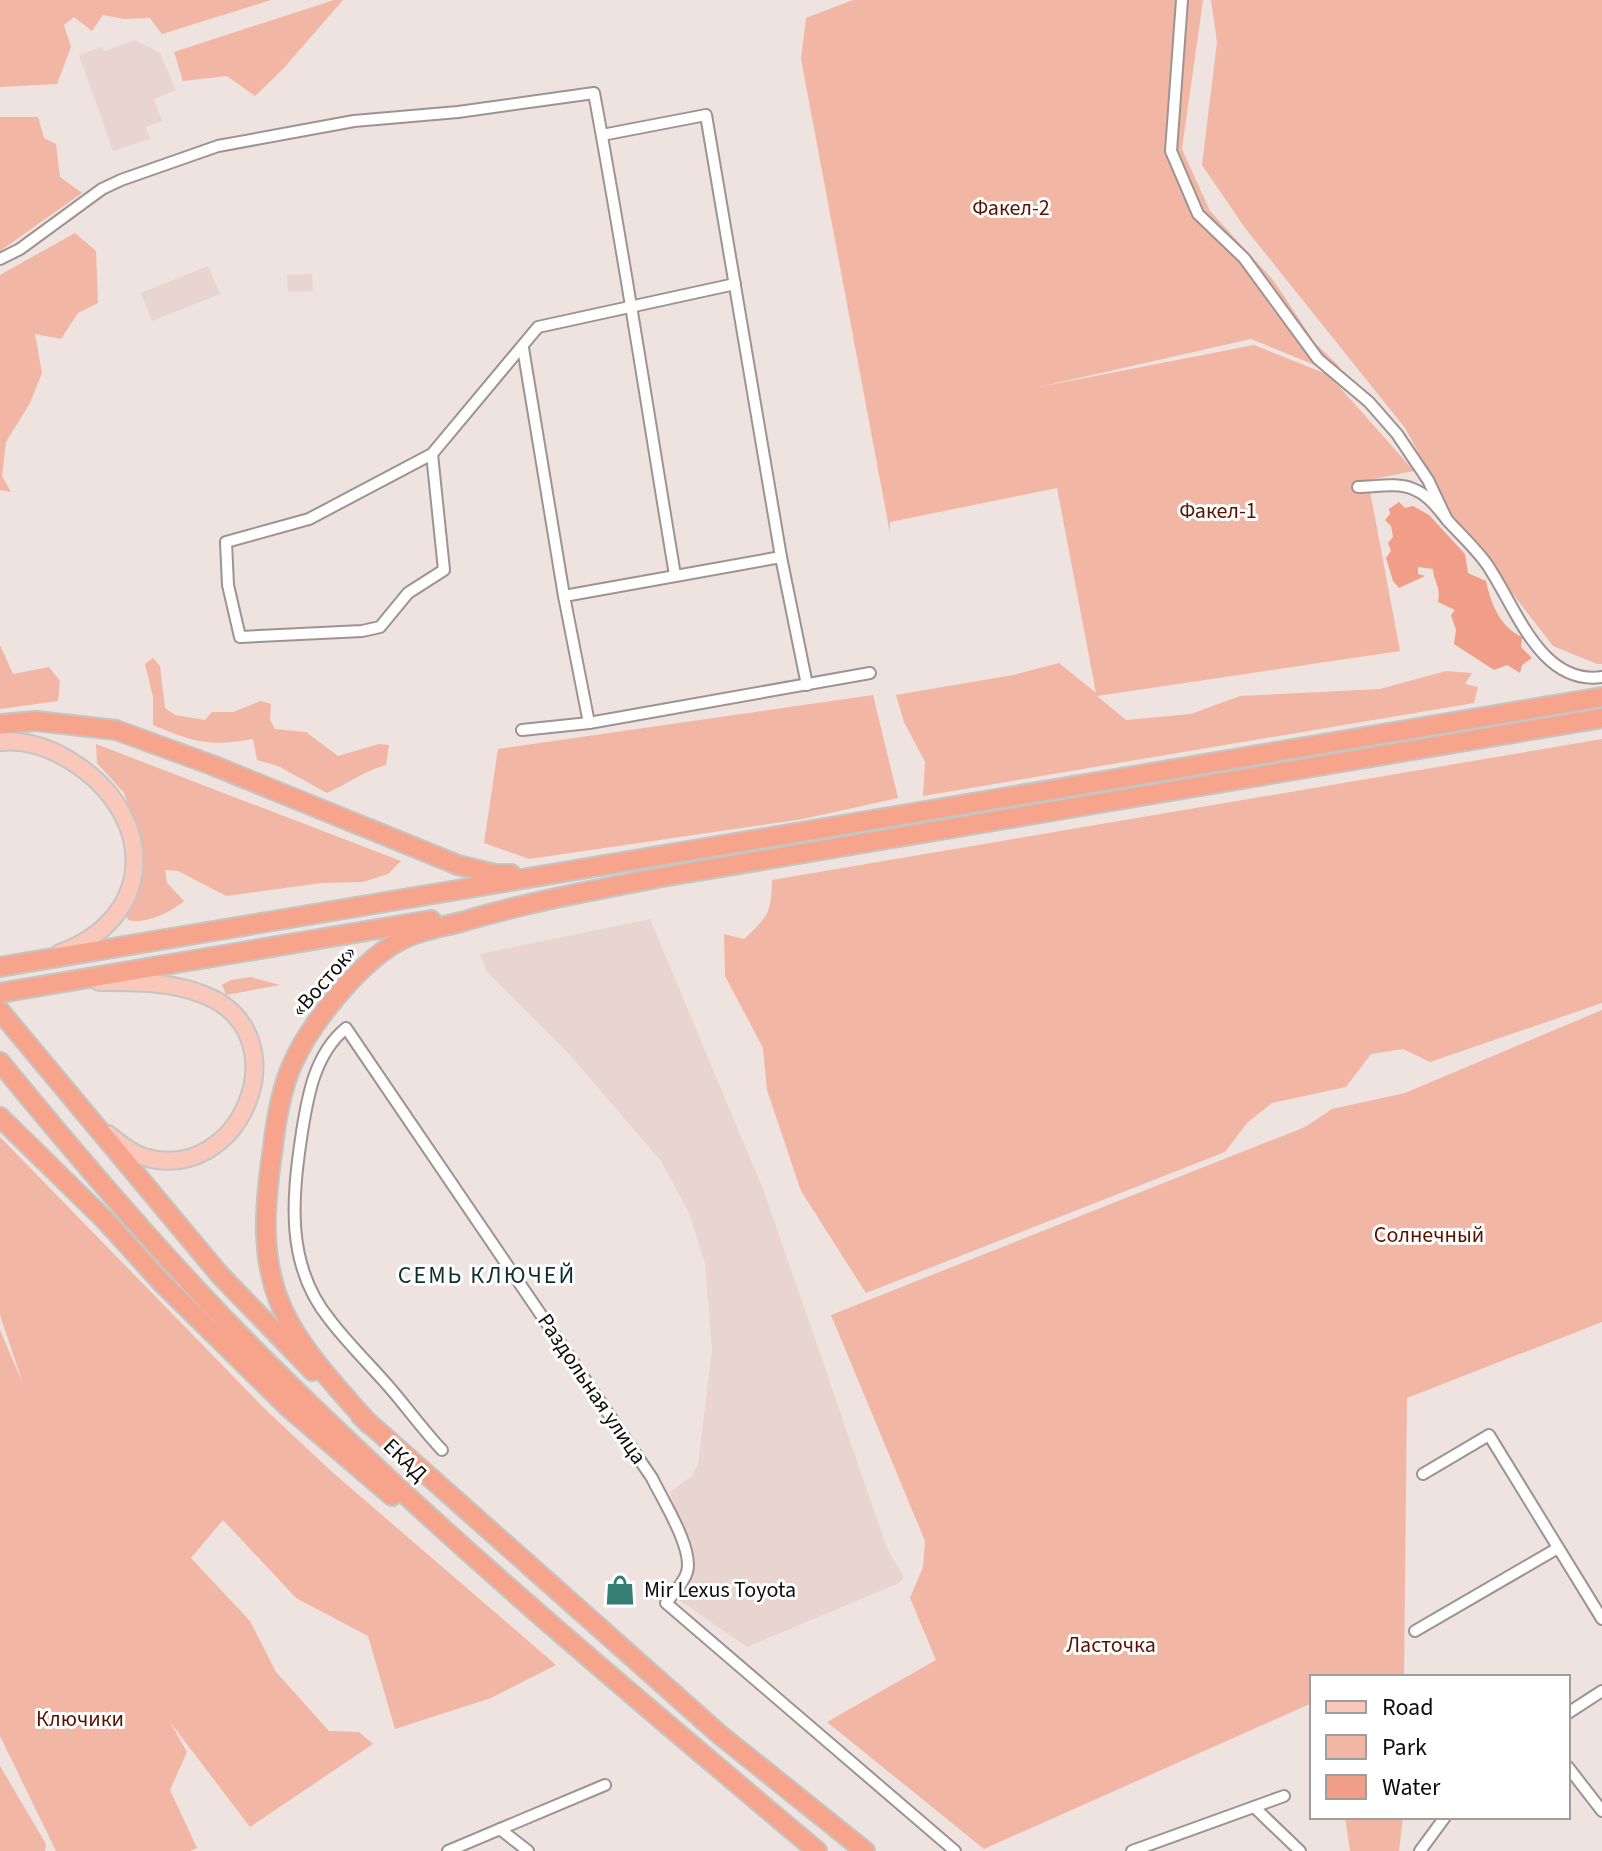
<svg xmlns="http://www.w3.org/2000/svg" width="1602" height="1851" font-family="'Source Sans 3',sans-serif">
<rect width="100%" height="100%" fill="#eee3df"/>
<g fill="#e9d5d0">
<path d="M135 40 160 53 176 90 154 99 162 121 146 127 150 139 113 151 79 55 102 47 104 51Z"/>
<path d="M208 266 220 294 152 321 141 293Z"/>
<path d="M312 274 313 291 288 292 287 275Z"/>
<path d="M650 919 765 1194 887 1548 904 1577 899 1583 747 1647 676 1598 690 1580 693 1569 670 1492 692 1476 698 1464 712 1350 705 1263 689 1213 661 1161 569 1054 487 972 480 954Z"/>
</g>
<g fill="#f2b6a4">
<path d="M0 0H271L162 34 150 18 124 19 103 15 92 31 74 17 64 25 71 47 57 84 0 87Z"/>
<path d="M334 0H343L283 69 255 96 227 76 183 81 174 52Z"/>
<path d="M853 0H1203L1182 149 1210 211 1274 281 1315 343 1340 367 1322 368 1251 339 1039 387 1254 345 1329 375 1414 471 1368 480 1400 651 1097 696 1126 720 1191 714 1240 696 1380 689 1446 671 1472 673 1465 684 1478 687 1474 703 923 796 925 762 904 722 896 695 1013 675 1059 663 1096 693 1057 488 890 522V533L801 59 806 18Z"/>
<path d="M1211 0H1602V664H1597L1553 646 1454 518 1405 428 1245 228 1202 165 1217 42Z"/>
<path d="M0 117H38L44 138 56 144 60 177 82 193 0 251Z"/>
<path d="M75 233 96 251 98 303 78 313 61 339 35 334 42 373 30 403 6 442 2 476 11 492 0 490V275Z"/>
<path d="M0 645 13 674 49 667 60 681 58 701 0 709Z"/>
<path d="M153 658 160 666 165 708 175 715 205 720 212 712H233L261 701 271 704 270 720 275 729 306 732 338 756 379 744 389 745 386 765C362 772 349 783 327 793L278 766 257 760 253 739C209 747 193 742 153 725V697L145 664Z"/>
<path d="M873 695 898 798 803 819 529 859 484 843 498 749Z"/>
<path d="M1602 739V1003L1430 1062 1403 1049 1371 1054 1346 1087 1272 1103 1247 1123 1225 1152 866 1293 801 1191 767 1090 763 1048 725 976 724 934 744 939C769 915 771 914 772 880Z"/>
<path d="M96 744 401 861 388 874 363 882 321 883 226 896 178 871 165 870 167 883 184 901C172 912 144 925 128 920L125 910 133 902 143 850 124 793 97 763Z"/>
<path d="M250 977 280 985 226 995 222 985 231 980Z"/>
<path d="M1602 1010V1322L1407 1398 1404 1677H1312V1703L984 1849 827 1722 936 1660 910 1598 923 1567 925 1541 831 1315 1305 1127 1332 1109 1405 1093Z"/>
<path d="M0 1137 265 1409 331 1471 556 1665 491 1698 395 1729 368 1636 296 1598 223 1520 191 1558 250 1621 276 1672 329 1731 359 1732 373 1744 250 1827 170 1722 187 1752 170 1790 197 1848 190 1851H56L0 1736V1330L23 1384 0 1315Z"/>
<path d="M0 1766 46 1844 45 1851H0Z"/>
<path d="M1345 1817H1403L1399 1851H1350Z"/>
</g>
<path fill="#f09e87" d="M1399 502 1405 508 1413 506 1429 515 1465 554 1468 573 1486 581C1491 604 1500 627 1522 637L1521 647 1532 658 1522 665 1520 673 1507 665 1494 670 1454 644 1456 630 1451 615 1455 610 1438 602C1441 586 1434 583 1433 569L1418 567V574L1425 576 1399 588 1393 581 1386 558 1391 551 1388 543 1393 537 1391 526 1385 520 1390 514 1389 509Z"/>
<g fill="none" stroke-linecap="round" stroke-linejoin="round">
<g stroke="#9e9390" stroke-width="14">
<g id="street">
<path d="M1182 0 1171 151 1198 214 1244 258 1318 359 1369 402 1397 434 1428 480 1447 520"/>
<path d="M602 135 706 115 781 557 807 685"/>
<path d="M0 259 20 249 102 189 121 180 218 146 354 121 458 112 594 93C624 253 648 414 675 575"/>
<path d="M523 348 564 596 589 723"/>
<path d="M432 454 444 570 408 593 380 627 362 631 240 637 228 585 226 542 309 519 432 454 538 327 735 284"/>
<path d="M1358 487C1374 487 1398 482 1413 489 1429 495 1438 509 1449 522 1461 535 1475 548 1486 563 1515 604 1539 686 1602 677"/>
<path d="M564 596 781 557"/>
<path d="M522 730 589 723 870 673"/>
<path d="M442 1450C421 1428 404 1403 383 1380 365 1360 346 1341 330 1320 285 1265 292 1198 302 1132 308 1094 315 1054 346 1028L652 1478C662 1499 694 1549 687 1572 684 1583 673 1594 666 1603L955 1851"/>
<path d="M1423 1474 1489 1435 1602 1619"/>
<path d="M1415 1631 1558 1548"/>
<path d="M1568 1713 1602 1691"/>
<path d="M1568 1767 1602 1811"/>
<path d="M1254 1807 1300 1851"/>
<path d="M500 1829 528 1851"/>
<path d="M448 1851 605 1785"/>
<path d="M1132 1851 1284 1796"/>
<path d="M1420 1851 1445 1817"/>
</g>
</g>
<g stroke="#c5c5c4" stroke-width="20">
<g id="primary">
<path d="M0 742C30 739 56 750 80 767 158 823 153 919 60 953"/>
<path d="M99 982C135 982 173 981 207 996 302 1037 240 1186 144 1157 131 1153 118 1142 108 1134"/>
</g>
</g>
<g stroke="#c5c5c4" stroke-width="22">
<g id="highway">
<path d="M0 724 36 721 116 730 212 765 458 865 495 874H511"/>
<path d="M0 967 1602 697"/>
<path d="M0 993 431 920"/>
<path d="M0 1011 220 1275 313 1371"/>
<path d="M0 1062C76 1155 155 1248 240 1335 421 1519 620 1685 817 1851"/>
<path d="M0 1117 106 1221 164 1285 289 1408 392 1496"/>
<path d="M361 1416 719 1734 865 1851"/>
<path d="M369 1424C338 1388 302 1352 282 1308 259 1256 265 1202 273 1147 276 1120 281 1090 292 1065 311 1022 361 960 403 939 421 930 442 927 461 922 528 902 594 890 662 877L1602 718"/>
</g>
</g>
<use href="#street" stroke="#fff" stroke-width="10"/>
<use href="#primary" stroke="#fac8ba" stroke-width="16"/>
<use href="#highway" stroke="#f7a48c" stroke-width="18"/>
</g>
<defs>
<g id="shop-bare" transform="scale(2.4)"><path d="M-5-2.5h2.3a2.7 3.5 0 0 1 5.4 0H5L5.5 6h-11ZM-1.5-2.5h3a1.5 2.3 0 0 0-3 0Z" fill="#367d76" stroke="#fff" stroke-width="2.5" paint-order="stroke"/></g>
</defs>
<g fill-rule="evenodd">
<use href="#shop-bare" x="620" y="1590"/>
</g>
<g text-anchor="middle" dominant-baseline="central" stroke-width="6" stroke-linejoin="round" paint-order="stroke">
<g font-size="22" fill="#591100" stroke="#fff">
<text x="1011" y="208">Факел-2</text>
<text x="1218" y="511">Факел-1</text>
<text x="1429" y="1235">Солнечный</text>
<text x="1111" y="1645">Ласточка</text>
<text x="80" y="1719">Ключики</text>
</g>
<g font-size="22" fill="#0f0c0b" stroke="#fff">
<text transform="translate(324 981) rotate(-49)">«Восток»</text>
<text transform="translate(592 1389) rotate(56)">Раздольная улица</text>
<text transform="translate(405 1460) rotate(44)">ЕКАД</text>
</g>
<g font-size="22" fill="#0f0c0b" stroke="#fff" text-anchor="start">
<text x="644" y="1590">Mir Lexus Toyota</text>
</g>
<g font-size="24" letter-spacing="2" fill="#0d302c" stroke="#fff">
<text x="487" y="1275">СЕМЬ КЛЮЧЕЙ</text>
</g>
</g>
<rect x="1310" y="1675" width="260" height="144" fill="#ffffff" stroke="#9f9e9d" stroke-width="2"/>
<rect x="1326" y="1701" width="40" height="12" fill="#fac8ba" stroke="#9f9e9d" stroke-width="2"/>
<text x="1382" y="1715" font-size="24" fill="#0f0c0b">Road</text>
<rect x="1326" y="1735" width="40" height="24" fill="#f2b6a4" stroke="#9f9e9d" stroke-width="2"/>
<text x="1382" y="1755" font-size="24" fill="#0f0c0b">Park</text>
<rect x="1326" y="1775" width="40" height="24" fill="#f09e87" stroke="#9f9e9d" stroke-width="2"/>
<text x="1382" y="1795" font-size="24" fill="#0f0c0b">Water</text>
</svg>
